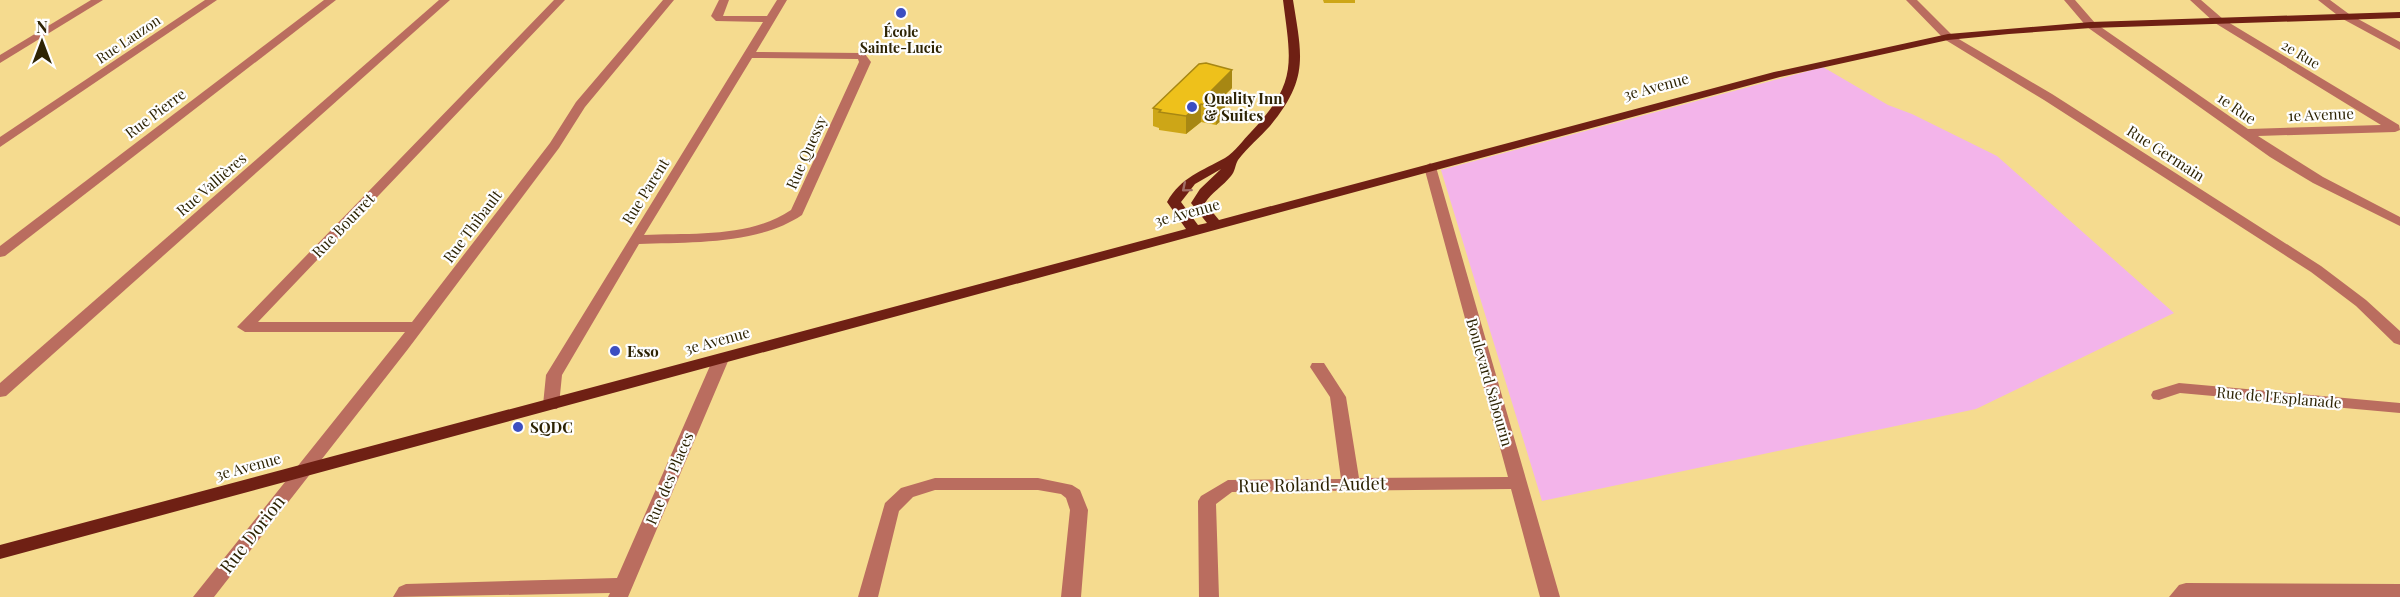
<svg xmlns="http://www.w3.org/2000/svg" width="2400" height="597" font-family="'Playfair Display',serif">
<rect width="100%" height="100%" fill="#f5db8f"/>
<path fill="#f3b4ea" d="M1823 67 1888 105 1912 114 1997 156 2174 313 1976 409 1542 501 1441 170Z"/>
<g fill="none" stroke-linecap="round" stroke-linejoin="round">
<g fill="#ba6d5f" fill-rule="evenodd">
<path d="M91 0H103L0 63V55Z"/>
<path d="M205 0H217L0 147V137Z"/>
<path d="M324 0H336L5 256 0 257V246Z"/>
<path d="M439 0H450L6 396 0 397V383Z"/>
<path d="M554 0H565L258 322H412L550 143 576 102 663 0H674L585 107 559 148 408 349 214 597H193L405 332H245L237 327Z"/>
<path d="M719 0H729L723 16H767L777 0H787L756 52 861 53 865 54 871 62 802 215C758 245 690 242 639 244L562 375 559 405 557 409H545L543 405 546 375 763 22 716 21 711 16ZM752 58 858 59 859 62 791 210C750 238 692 233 644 235Z"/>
<path d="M1906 0H1917L1952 35 2052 94 2321 266 2366 300 2400 331V345L2394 343 2356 306 2311 272 2044 100 1944 39Z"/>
<path d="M2064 0H2075L2095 23 2248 129 2381 125 2215 23 2190 0H2201L2223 19 2399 125 2400 130 2395 132 2258 136 2323 177 2400 217V226L2313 183 2270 157 2087 27Z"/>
<path d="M2318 0H2330L2349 14 2400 42V50L2341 18Z"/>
<path d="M1430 163 1436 167 1560 597H1540L1511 489 1232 492 1216 504 1219 597H1199L1198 501 1201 496 1228 480 1341 479 1330 397 1310 367 1312 363H1324L1346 397 1359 478 1508 477 1424 167Z"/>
<path d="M721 354 729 359 628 597H608L610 593 393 597 399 587 406 584 617 578 713 359Z"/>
<path d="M2179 383 2400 403V413L2180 393 2159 400 2153 399 2151 395 2153 391Z"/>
<path d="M935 478H1038L1072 485 1080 490 1088 510 1081 597H1061L1070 510 1066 498 1061 494 1038 490H935L913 497 899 511 878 597H858L885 503 901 488Z"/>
<path d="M2186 583 2400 584V597H2169L2179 585Z"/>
</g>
<path fill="#6f2014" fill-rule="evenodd" d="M1283 0H1293C1302 56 1309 79 1270 126 1260 137 1248 147 1238 160 1235 165 1235 172 1231 176 1223 186 1212 192 1205 203L1219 220 1774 72 1948 34 2091 22 2400 12V18L2091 28 2009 34 1948 40 1780 77 0 559V545L1186 229 1167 202C1181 177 1202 171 1225 158 1235 152 1243 140 1251 132 1298 82 1291 63 1283 0ZM1221 169 1200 189 1191 203 1207 223 1198 225 1181 202 1195 184Z"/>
</g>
<g fill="#cda617">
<path d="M1323 0H1355V3H1324Z"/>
<path d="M1232 70V88L1222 98 1225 117 1216 125 1201 122 1186 134 1159 130V128L1153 126V108Z"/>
</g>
<g fill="#a78713">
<path d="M1232 70V88L1213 106 1209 93Z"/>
<path d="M1225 98V117L1216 125 1217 107Z"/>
<path d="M1201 104V122L1186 134V116Z"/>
</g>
<path fill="#eec11b" stroke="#a78713" stroke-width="1.5" d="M1206 63 1232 70 1209 93H1211L1209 95 1225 98 1217 107 1201 104 1186 116 1159 112 1161 110 1153 108 1199 64Z"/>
<defs><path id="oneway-chevron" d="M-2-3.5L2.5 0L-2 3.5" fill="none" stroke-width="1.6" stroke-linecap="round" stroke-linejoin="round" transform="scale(1.5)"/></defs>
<use stroke="#a16e66" href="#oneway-chevron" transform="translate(1186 188) rotate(140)"/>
<g fill="#3c4ec1" stroke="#fefefe" stroke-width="2">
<circle cx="901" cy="13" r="6"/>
<circle cx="1192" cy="107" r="6"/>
<circle cx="615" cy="351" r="6"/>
<circle cx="518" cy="427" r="6"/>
</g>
<g text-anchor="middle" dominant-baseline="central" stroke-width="4.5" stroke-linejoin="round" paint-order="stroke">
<g font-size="14" font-weight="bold" fill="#2e2404" stroke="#fefefe">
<text x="901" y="31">École<tspan x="901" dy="16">Sainte-Lucie</tspan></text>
</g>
<g font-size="14" fill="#2e2404" stroke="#fefefe">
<text transform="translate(128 39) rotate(-34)">Rue Lauzon</text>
<text transform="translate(2301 54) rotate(31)">2e Rue</text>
</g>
<g font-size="15" fill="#2e2404" stroke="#fefefe">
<text transform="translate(1656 86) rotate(-15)">3e Avenue</text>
<text transform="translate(2237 108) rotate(35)">1e Rue</text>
<text transform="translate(155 113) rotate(-37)">Rue Pierre</text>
<text transform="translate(2321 114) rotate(-2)">1e Avenue</text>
<text transform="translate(806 152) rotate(-66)">Rue Quessy</text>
<text transform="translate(2166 153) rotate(33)">Rue Germain</text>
<text transform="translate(211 184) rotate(-41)">Rue Vallières</text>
<text transform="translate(645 191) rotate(-58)">Rue Parent</text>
<text transform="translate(1187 212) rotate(-15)">3e Avenue</text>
<text transform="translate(343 225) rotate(-46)">Rue Bourret</text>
<text transform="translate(472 226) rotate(-53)">Rue Thibault</text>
<text transform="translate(717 340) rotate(-15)">3e Avenue</text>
<text transform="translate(1490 382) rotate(74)">Boulevard Sabourin</text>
<text transform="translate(2279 397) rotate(5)">Rue de l'Esplanade</text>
<text transform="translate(248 466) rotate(-15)">3e Avenue</text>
<text transform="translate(669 478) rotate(-67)">Rue des Places</text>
</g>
<g font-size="15" font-weight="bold" fill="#2e2404" stroke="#fefefe" text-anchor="start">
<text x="1204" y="98">Quality Inn<tspan x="1204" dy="17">&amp; Suites</tspan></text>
<text x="627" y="351">Esso</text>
<text x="530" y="427">SQDC</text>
</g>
<g font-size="18" fill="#2e2404" stroke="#fefefe">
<text transform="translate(1312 484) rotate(-1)">Rue Roland-Audet</text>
<text transform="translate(252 534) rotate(-52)">Rue Dorion</text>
</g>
</g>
<g transform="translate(42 42)" stroke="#fefefe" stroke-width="4.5" paint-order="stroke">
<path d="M0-4.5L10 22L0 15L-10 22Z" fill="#2e2404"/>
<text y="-9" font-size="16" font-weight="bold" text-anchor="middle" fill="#2e2404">N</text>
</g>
</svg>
